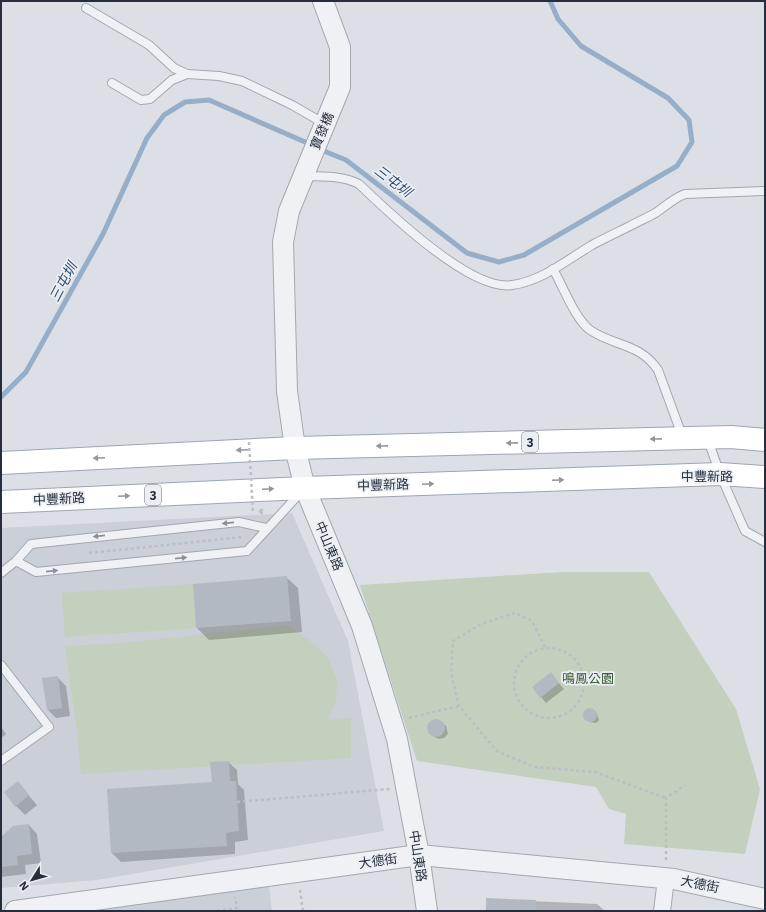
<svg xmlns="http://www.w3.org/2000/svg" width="766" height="912" font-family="'IBM Plex Sans','Noto Sans TC',sans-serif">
<rect width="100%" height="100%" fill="#dce0e6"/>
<g fill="#cacfd8">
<path d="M292 513 348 641 384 831 97 880 1 888V528Z"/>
<path d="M269 886 272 911H67Z"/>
</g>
<g fill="#c2d0bd">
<path d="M562 572H649L736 709 760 789 745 854 624 844 626 814 609 809 596 787 417 761 360 585Z"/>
<path d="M193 584 196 628 65 637 62 593Z"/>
<path d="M287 625 310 641 328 658 337 680 336 702 327 720 351 718V758L81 774 78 739 65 646 125 643Z"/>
</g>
<g fill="#0003">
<path d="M286 577 298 588 302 632 209 640 197 628 194 585Z"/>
<path d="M551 674 564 689 546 703 541 697Z"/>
<path d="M57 677 66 686 70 716 56 718 48 710Z"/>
<path d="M588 709 594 711 597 714 599 720 596 723 590 722 587 720 585 714Z"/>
<path d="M438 720 446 726 448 734 444 738 439 739 434 737 428 729 431 722Z"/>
<path d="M1 727 6 734 1 738Z"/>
<path d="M228 762 237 770 238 784 244 790 248 840 235 842V854L121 862 112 853 108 790 213 783Z"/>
<path d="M18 783 37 805 25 815 16 806Z"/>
<path d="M29 825 37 834 41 863 25 865 26 874 1 877V838Z"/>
<path d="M487 899 597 904 605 911H487Z"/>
</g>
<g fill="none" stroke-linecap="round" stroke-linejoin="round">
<g stroke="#96aec7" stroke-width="5">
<path d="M319 149 346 160 467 253 499 262 524 255 677 166 692 142 689 120 668 98 581 46 558 19 550 1"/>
<path d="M1 397 26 372 103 234 147 138 164 115 185 102 209 100 312 145"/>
</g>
</g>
<g fill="#b3b9c3">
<path d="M287 576 291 621 196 628 193 584Z"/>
<path d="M551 672 559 683 540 698 532 687Z"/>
<path d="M58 676 62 708 47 710 42 678Z"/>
<circle cx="590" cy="715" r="7"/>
<circle cx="436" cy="728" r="9"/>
<path d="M229 761 230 781H236L239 831 226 833 227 846 111 853 107 789 212 782 210 762Z"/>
<path d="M18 781 29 795 15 807 4 792Z"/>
<path d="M29 824 32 854 17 856 18 865 1 867V837L13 826Z"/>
<path d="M486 898 536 900V911H486Z"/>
</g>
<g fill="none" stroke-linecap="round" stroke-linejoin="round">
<g stroke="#a2a7b0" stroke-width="10">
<g id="service">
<path d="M86 8 149 45 174 68 187 74 219 76 242 81 292 105 325 124"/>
<path d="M112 83 141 100 150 99 172 80 187 74"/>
<path d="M303 176C322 177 341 175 359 184 387 211 471 292 512 285 542 281 567 260 592 245 605 238 618 232 630 226 639 221 649 217 657 212 667 205 674 198 685 194L765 191"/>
<path d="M553 269C563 286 575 319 590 330 613 346 640 343 658 370L683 438"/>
<path d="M708 440 720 474 745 531 765 542"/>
<path d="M266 528 239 522 31 544 16 561 36 572 247 551 301 492"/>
<path d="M1 573 16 561"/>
<path d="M1 665 49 727 1 761"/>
</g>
</g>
<g stroke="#a2a7b0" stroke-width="18">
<path id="minor" d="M662 911 666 879"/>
</g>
<g stroke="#a2a7b0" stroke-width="22">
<g id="tertiary">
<path d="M323 1 340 47V87L289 211 283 242 287 391 295 448 305 488 362 626 397 739 419 855 427 911"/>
<path d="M15 911 419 855 674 879 765 899"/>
</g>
</g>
<g stroke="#9ca5b2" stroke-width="24">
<g id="primary">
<path d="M1 463 295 448 731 437 765 440"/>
<path d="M1 502 305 488 720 474 765 477"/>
</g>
</g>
<g stroke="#bbbec5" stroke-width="2.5" stroke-dasharray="3 3" stroke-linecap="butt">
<path d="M260 513H263V510H259V512L261 511"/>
<path d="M89 553 243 537"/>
<path d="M545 647 532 621 515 613 481 624 453 641 451 673 459 706 497 751 534 767 595 772 666 798"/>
<circle cx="549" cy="683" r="35"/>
<path d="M409 718 459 706"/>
<path d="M237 802 390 789"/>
<path d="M666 860V798L685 785"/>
<path d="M300 890 303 911"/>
<path d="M217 911 237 908 235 897"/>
</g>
<use href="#service" stroke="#eff1f5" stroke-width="8"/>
<use href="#minor" stroke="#eff1f5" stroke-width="16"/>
<use href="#tertiary" stroke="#eff1f5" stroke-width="20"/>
<use href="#primary" stroke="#fff" stroke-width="22"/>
<path stroke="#bbbec5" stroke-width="2.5" stroke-dasharray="3 3" stroke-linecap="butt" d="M249 442 253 514"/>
</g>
<defs><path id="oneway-solid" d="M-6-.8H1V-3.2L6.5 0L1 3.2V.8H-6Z"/></defs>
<g fill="#92969e">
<use href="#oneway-solid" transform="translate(656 439) rotate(179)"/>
<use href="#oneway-solid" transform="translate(512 443) rotate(179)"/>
<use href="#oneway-solid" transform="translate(382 446) rotate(179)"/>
<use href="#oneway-solid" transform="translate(242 450) rotate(177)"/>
<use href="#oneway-solid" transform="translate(99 458) rotate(177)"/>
<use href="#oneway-solid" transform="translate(558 480) rotate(-2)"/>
<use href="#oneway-solid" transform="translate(428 484) rotate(-2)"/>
<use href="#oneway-solid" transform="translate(268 489) rotate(-2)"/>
<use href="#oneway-solid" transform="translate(124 496) rotate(-3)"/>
</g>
<g fill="#8a9099">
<use href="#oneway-solid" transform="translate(228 523) rotate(174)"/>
<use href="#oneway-solid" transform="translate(99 536) rotate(174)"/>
<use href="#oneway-solid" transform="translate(181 558) rotate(-6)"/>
<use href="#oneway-solid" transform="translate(52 571) rotate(-6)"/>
</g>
<g text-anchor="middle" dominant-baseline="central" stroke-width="3.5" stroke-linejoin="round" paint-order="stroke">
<g fill="#ebeff4" stroke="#616874" stroke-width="1">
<rect x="522" y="432" width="16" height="20" rx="3"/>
<rect x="145" y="485" width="16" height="20" rx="3"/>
</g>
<g font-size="12" font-weight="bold" fill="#262e3d">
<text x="530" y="442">3</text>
<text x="153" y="495">3</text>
</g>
<g font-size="13" fill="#262e3d" stroke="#ebeff4">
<text transform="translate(322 131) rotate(-67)">寶發橋</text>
<text x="707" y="476">中豐新路</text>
<text transform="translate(383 485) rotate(-2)">中豐新路</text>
<text transform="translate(59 499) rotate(-3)">中豐新路</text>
<text transform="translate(329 546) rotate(67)">中山東路</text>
<text transform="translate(418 856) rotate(81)">中山東路</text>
<text transform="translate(378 861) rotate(-8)">大德街</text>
<text transform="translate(700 884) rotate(11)">大德街</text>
</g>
<g font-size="13" fill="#3a5833" stroke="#ebeff4">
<text x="588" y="678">鳴鳳公園</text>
</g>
<g font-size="14" font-style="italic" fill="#304d70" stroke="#ebeff4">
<text transform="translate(393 181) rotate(37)">三屯圳</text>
<text transform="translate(63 282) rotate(-62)">三屯圳</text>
</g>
</g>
<rect width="766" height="912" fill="none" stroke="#262e3d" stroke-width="4"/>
<g transform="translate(32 880) rotate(233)" stroke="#ebeff4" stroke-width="3" paint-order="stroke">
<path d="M0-3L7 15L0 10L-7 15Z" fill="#262e3d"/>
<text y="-6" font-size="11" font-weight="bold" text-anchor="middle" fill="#262e3d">N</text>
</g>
</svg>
